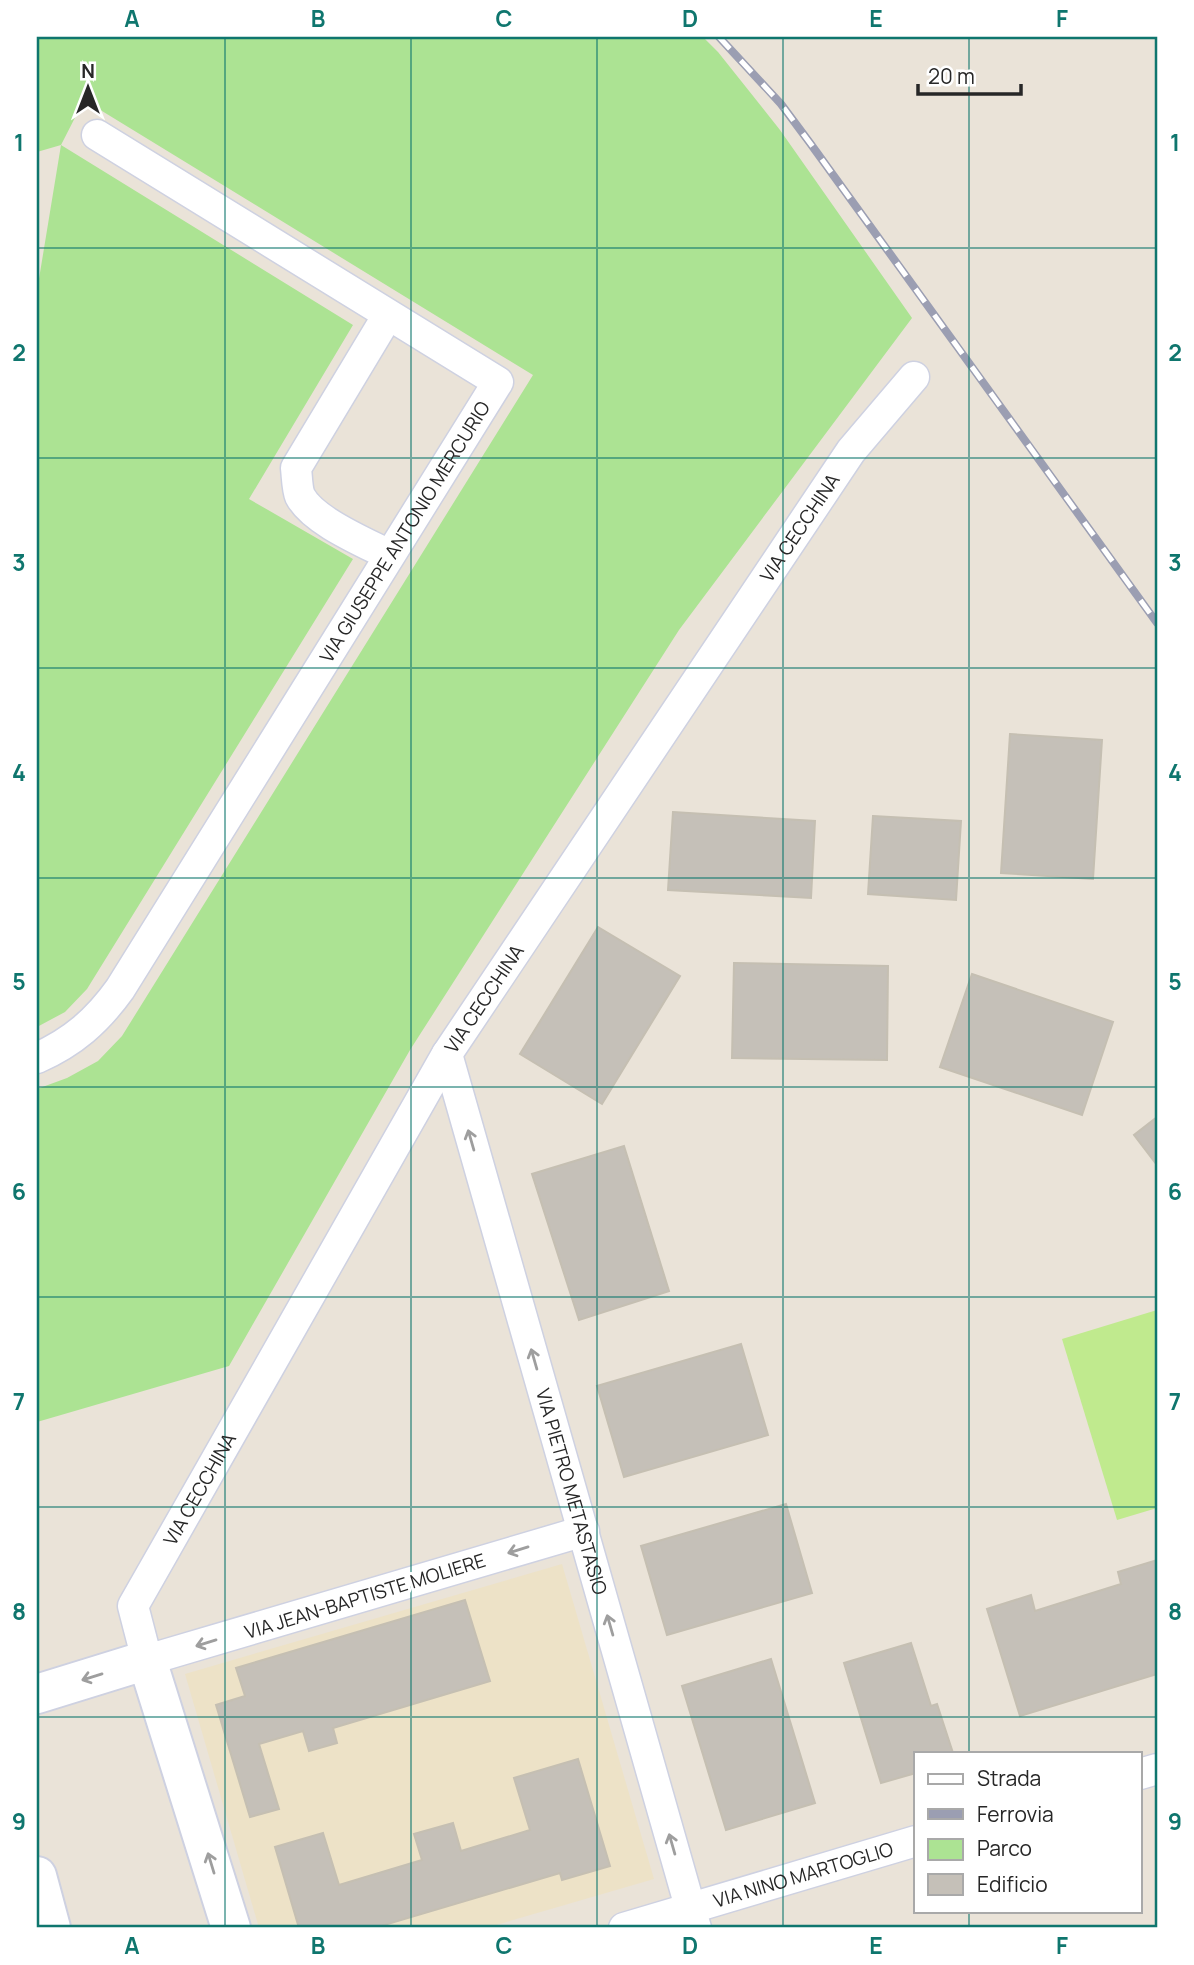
<svg xmlns="http://www.w3.org/2000/svg" width="1194" height="1965" font-family="Manrope,sans-serif">
<rect width="100%" height="100%" fill="#eae3d8"/>
<path fill="#ede2c7" d="M562 1564 654 1879 486 1928H259L185 1674Z"/>
<path fill="#ace393" d="M37 37H703L718 52 780 130 912 318 679 630 410 1050 229 1366 37 1422V1089L67 1078 98 1061 122 1036 533 375 84 100 61 145 353 325 249 499 353 559 87 989 65 1012 37 1027V291L61 145 37 152Z"/>
<path fill="#c0ea8e" d="M1157 1310V1508L1117 1520 1062 1339Z"/>
<g fill="#c5c0b8" stroke="#c5bfb2" stroke-width="2">
<path d="M1010 734 1102 740 1093 879 1001 873Z"/>
<path d="M673 812 815 821 811 898 668 890Z"/>
<path d="M873 816 961 821 956 900 868 894Z"/>
<path d="M598 927 680 976 602 1104 520 1054Z"/>
<path d="M734 963 888 966 887 1060 732 1058Z"/>
<path d="M972 974 1113 1022 1082 1115 940 1067Z"/>
<path d="M1157 1117V1165L1134 1135Z"/>
<path d="M624 1146 669 1291 579 1320 532 1174Z"/>
<path d="M741 1344 768 1435 624 1477 597 1386Z"/>
<path d="M786 1504 812 1593 667 1635 641 1546Z"/>
<path d="M1157 1560V1674L1020 1716 987 1609 1031 1595 1035 1611 1121 1584 1118 1572Z"/>
<path d="M465 1600 490 1681 333 1728 337 1743 309 1751 303 1731 259 1744 279 1809 250 1817 216 1705 245 1696 236 1668Z"/>
<path d="M911 1643 931 1706 937 1704 953 1753H916V1773L881 1783 844 1663Z"/>
<path d="M771 1659 815 1803 726 1830 682 1686Z"/>
<path d="M578 1759 610 1866 562 1880 560 1873 374 1928H299L275 1847 323 1833 339 1885 422 1860 414 1834 453 1823 461 1851 530 1830 514 1778Z"/>
</g>
<g fill="none" stroke-linecap="round" stroke-linejoin="round">
<g stroke="#ced1e1" stroke-width="33">
<g id="street">
<path d="M388 315 296 468C297 476 297 489 300 496 313 521 364 542 389 555"/>
<path id="s1" d="M447 1054 696 1928"/>
<path id="s2" d="M37 1058C73 1042 97 1021 120 989L498 382 97 135"/>
<path id="s3" d="M584 1531 147 1660 133 1606 447 1054 851 451 914 377"/>
<path d="M1140 1774 1157 1769"/>
<path id="s4" d="M624 1928 916 1841"/>
</g>
</g>
<g stroke="#ced1e1" stroke-width="42">
<g id="secondary">
<path d="M37 1694 147 1660 231 1928"/>
<path d="M37 1876 51 1928"/>
</g>
</g>
<use href="#street" stroke="#fff" stroke-width="30"/>
<use href="#secondary" stroke="#fff" stroke-width="38"/>
<g stroke="#9b9eb2" stroke-width="8">
<path id="rail" d="M719 37 781 104 810 143 1157 623"/>
</g>
<use href="#rail" stroke="#fff" stroke-width="5" stroke-dasharray="16" stroke-linecap="butt"/>
</g>
<defs><path id="oneway-shaft" d="M-6 0H5M1.5-3L5.5 0L1.5 3" fill="none" stroke-width="1.6" stroke-linecap="round" stroke-linejoin="round" transform="scale(1.75)"/></defs>
<g stroke="#9e9e9e">
<use href="#oneway-shaft" transform="translate(471 1140) rotate(-106)"/>
<use href="#oneway-shaft" transform="translate(534 1359) rotate(-106)"/>
<use href="#oneway-shaft" transform="translate(518 1550) rotate(163)"/>
<use href="#oneway-shaft" transform="translate(610 1625) rotate(-106)"/>
<use href="#oneway-shaft" transform="translate(206 1643) rotate(163)"/>
<use href="#oneway-shaft" transform="translate(92 1677) rotate(163)"/>
<use href="#oneway-shaft" transform="translate(672 1844) rotate(-106)"/>
<use href="#oneway-shaft" transform="translate(211 1863) rotate(-107)"/>
</g>
<path fill="none" stroke="#0f766e" stroke-width="2" stroke-opacity="0.55" d="M225 37V1928M411 37V1928M597 37V1928M783 37V1928M969 37V1753M37 248H1157M37 458H1157M37 668H1157M37 878H1157M37 1087H1157M37 1297H1157M37 1507H1157M37 1717H1157M969 1911V1928"/>
<g text-anchor="middle" dominant-baseline="central" stroke-width="6" stroke-linejoin="round" paint-order="stroke">
<g font-size="19" fill="#272727" stroke="#fff">
<text stroke="none"><textPath href="#s3" startOffset="1780">VIA CECCHINA</textPath></text>
<text stroke="none"><textPath href="#s2" startOffset="648">VIA GIUSEPPE ANTONIO MERCURIO</textPath></text>
<text stroke="none"><textPath href="#s3" startOffset="1213">VIA CECCHINA</textPath></text>
<text stroke="none"><textPath href="#s3" startOffset="646">VIA CECCHINA</textPath></text>
<text stroke="none"><textPath href="#s1" startOffset="455">VIA PIETRO METASTASIO</textPath></text>
<text transform="translate(365 1596) rotate(-17)">VIA JEAN-BAPTISTE MOLIERE</text>
<text stroke="none"><textPath href="#s4" startOffset="187">VIA NINO MARTOGLIO</textPath></text>
</g>
</g>
<rect width="1194" height="1965" fill="none" stroke="#ffffff" stroke-width="77"/>
<rect x="914" y="1752" width="228" height="161" fill="#ffffff" stroke="#a9a9a9" stroke-width="2"/>
<rect x="928" y="1774" width="35" height="10" fill="#ffffff" stroke="#a9a9a9" stroke-width="2"/>
<text x="977" y="1786" font-size="21" fill="#272727">Strada</text>
<rect x="928" y="1809" width="35" height="10" fill="#9b9eb2" stroke="#a9a9a9" stroke-width="2"/>
<text x="977" y="1822" font-size="21" fill="#272727">Ferrovia</text>
<rect x="928" y="1839" width="35" height="21" fill="#ace393" stroke="#a9a9a9" stroke-width="2"/>
<text x="977" y="1856" font-size="21" fill="#272727">Parco</text>
<rect x="928" y="1874" width="35" height="21" fill="#c5c0b8" stroke="#a9a9a9" stroke-width="2"/>
<text x="977" y="1892" font-size="21" fill="#272727">Edificio</text>
<g transform="translate(88 88)" stroke="#ffffff" stroke-width="5" paint-order="stroke">
<path d="M0-5L12 26L0 18L-12 26Z" fill="#272727"/>
<text y="-10" font-size="19" font-weight="bold" text-anchor="middle" fill="#272727">N</text>
</g>
<path d="M918 84v10h103v-10" fill="none" stroke="#272727" stroke-width="3.5"/>
<text x="928" y="84" font-size="21" fill="#272727" stroke="#ffffff" stroke-width="5" paint-order="stroke">20 m</text>
<rect x="38" y="38" width="1118" height="1888" fill="none" stroke="#0f766e" stroke-width="2.5"/>
<g font-size="23" text-anchor="middle" font-weight="bold" fill="#0f766e">
<text x="132" y="27">A</text>
<text x="318" y="27">B</text>
<text x="504" y="27">C</text>
<text x="690" y="27">D</text>
<text x="876" y="27">E</text>
<text x="1062" y="27">F</text>
<text x="19" y="151">1</text>
<text x="1175" y="151">1</text>
<text x="19" y="361">2</text>
<text x="1175" y="361">2</text>
<text x="19" y="571">3</text>
<text x="1175" y="571">3</text>
<text x="19" y="781">4</text>
<text x="1175" y="781">4</text>
<text x="19" y="990">5</text>
<text x="1175" y="990">5</text>
<text x="19" y="1200">6</text>
<text x="1175" y="1200">6</text>
<text x="19" y="1410">7</text>
<text x="1175" y="1410">7</text>
<text x="19" y="1620">8</text>
<text x="1175" y="1620">8</text>
<text x="19" y="1830">9</text>
<text x="1175" y="1830">9</text>
<text x="132" y="1954">A</text>
<text x="318" y="1954">B</text>
<text x="504" y="1954">C</text>
<text x="690" y="1954">D</text>
<text x="876" y="1954">E</text>
<text x="1062" y="1954">F</text>
</g>
</svg>
